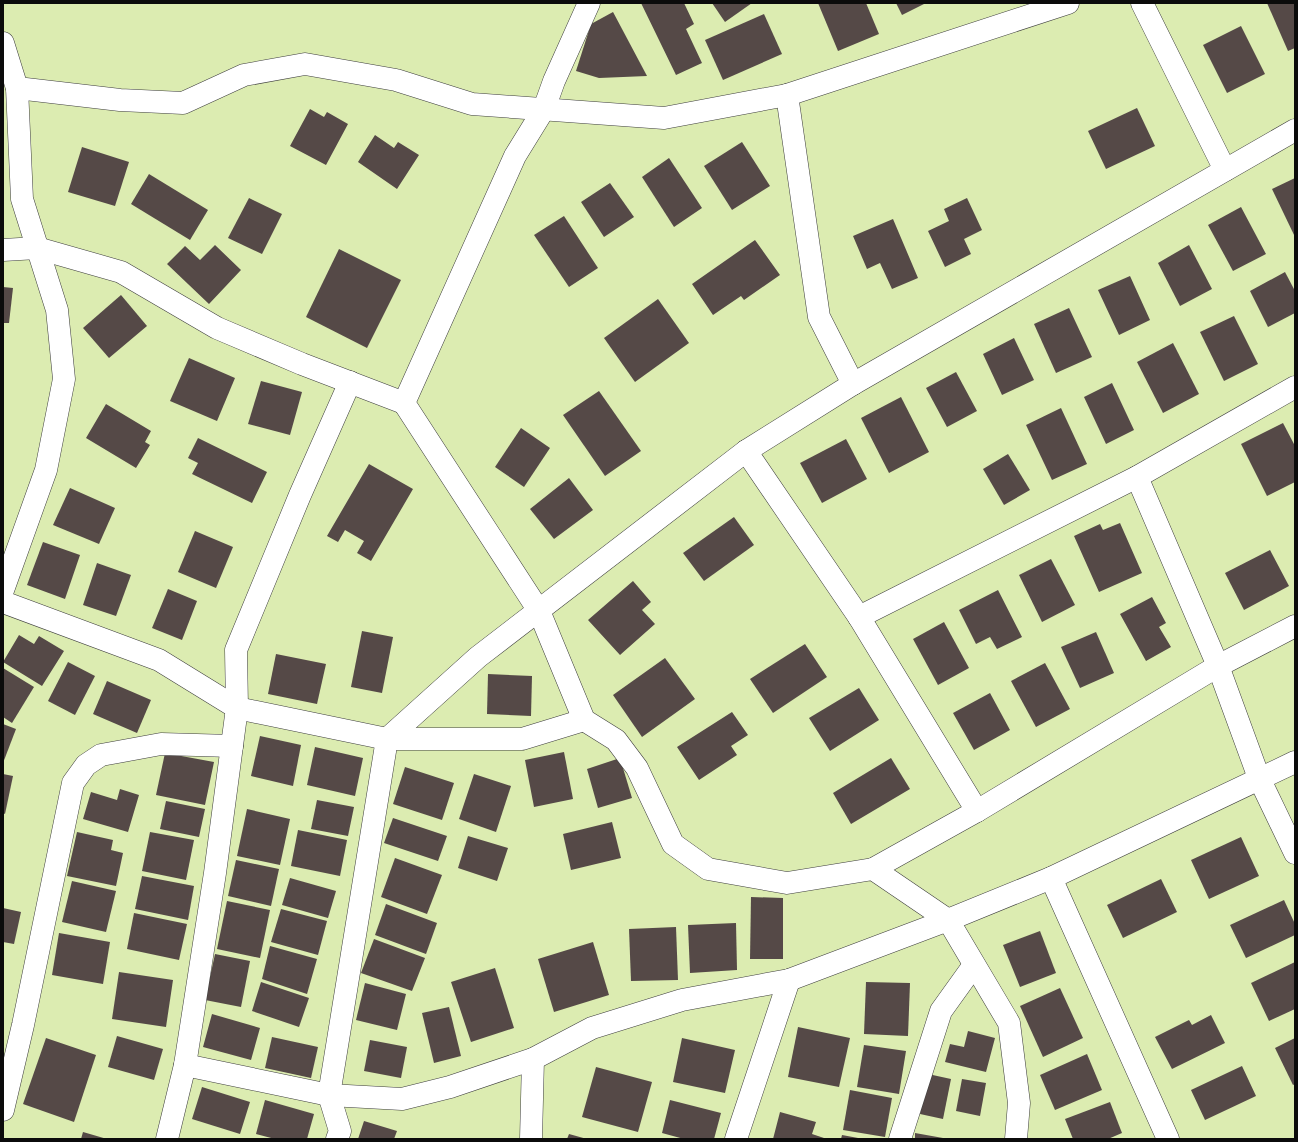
<svg xmlns="http://www.w3.org/2000/svg" width="1298" height="1142" font-family="Spectral,serif">
<rect width="100%" height="100%" fill="#fff6ea"/>
<rect fill="#dcecb1" x="3" y="3" width="1292" height="1136"/>
<g fill="#554947">
<path d="M641 3H684L694 24 686 29 702 63 676 75Z"/>
<path d="M712 3H752L725 22Z"/>
<path d="M818 3H866L879 34 838 51Z"/>
<path d="M896 3H926L902 15Z"/>
<path d="M1267 3H1295V48L1288 51Z"/>
<path d="M613 12 647 76 599 78 576 71 591 24Z"/>
<path d="M764 14 782 54 723 80 705 40Z"/>
<path d="M1241 26 1265 74 1227 93 1203 45Z"/>
<path d="M1137 108 1155 146 1106 169 1088 131Z"/>
<path d="M310 109 324 117 327 112 348 124 326 165 290 146Z"/>
<path d="M375 135 394 148 398 142 419 155 397 189 358 162Z"/>
<path d="M742 142 770 186 732 210 704 166Z"/>
<path d="M82 147 129 162 115 206 68 192Z"/>
<path d="M669 158 702 208 674 227 642 177Z"/>
<path d="M149 174 208 210 190 240 131 204Z"/>
<path d="M1295 178V237L1272 189Z"/>
<path d="M610 183 634 217 604 237 581 202Z"/>
<path d="M249 198 282 214 262 254 228 238Z"/>
<path d="M967 198 982 230 964 239 971 254 945 267 928 231 949 221 944 209Z"/>
<path d="M1241 207 1266 254 1233 271 1208 225Z"/>
<path d="M564 216 598 268 569 287 534 235Z"/>
<path d="M893 219 918 278 892 289 880 263 867 269 853 236Z"/>
<path d="M755 240 780 275 744 300 741 296 713 315 692 284Z"/>
<path d="M215 245 241 270 209 304 167 264 185 246 200 260Z"/>
<path d="M1189 245 1212 289 1180 306 1158 263Z"/>
<path d="M339 249 401 280 367 348 306 317Z"/>
<path d="M1285 272 1295 291V313L1268 327 1250 291Z"/>
<path d="M1130 276 1150 320 1119 335 1098 290Z"/>
<path d="M3 287 13 288 9 323H3Z"/>
<path d="M121 295 147 326 109 358 83 328Z"/>
<path d="M658 299 689 343 635 382 604 338Z"/>
<path d="M1069 308 1092 357 1056 373 1034 324Z"/>
<path d="M1234 316 1258 364 1224 381 1200 332Z"/>
<path d="M1014 338 1034 380 1002 395 983 354Z"/>
<path d="M1173 343 1199 394 1163 413 1137 362Z"/>
<path d="M189 358 235 378 217 421 170 401Z"/>
<path d="M956 372 977 411 947 427 926 388Z"/>
<path d="M261 381 302 392 290 435 248 424Z"/>
<path d="M1112 383 1134 430 1106 444 1084 397Z"/>
<path d="M599 391 641 451 605 476 563 415Z"/>
<path d="M901 397 929 452 889 473 861 418Z"/>
<path d="M106 404 151 431 145 442 150 445 136 468 86 438Z"/>
<path d="M1061 408 1087 464 1052 480 1026 425Z"/>
<path d="M1283 423 1295 446V482L1267 496 1241 444Z"/>
<path d="M521 428 550 448 524 487 495 467Z"/>
<path d="M198 438 267 472 252 503 192 474 198 463 188 458Z"/>
<path d="M846 439 867 479 822 503 800 463Z"/>
<path d="M1008 454 1030 490 1004 505 983 469Z"/>
<path d="M369 464 413 489 371 561 357 553 364 541 345 530 338 542 327 536Z"/>
<path d="M569 478 593 510 554 539 530 509Z"/>
<path d="M70 488 115 508 99 544 53 525Z"/>
<path d="M734 517 754 545 704 581 683 553Z"/>
<path d="M1120 523 1142 573 1099 592 1074 536 1100 524 1103 530Z"/>
<path d="M195 531 233 547 216 588 178 572Z"/>
<path d="M43 542 80 555 65 599 27 585Z"/>
<path d="M1270 550 1289 586 1244 610 1225 573Z"/>
<path d="M1051 559 1075 605 1042 622 1019 575Z"/>
<path d="M97 563 131 575 116 616 83 605Z"/>
<path d="M633 581 651 602 642 610 655 624 620 655 588 620Z"/>
<path d="M168 589 197 601 182 640 152 628Z"/>
<path d="M998 590 1022 637 997 649 990 637 976 644 959 610Z"/>
<path d="M1152 597 1166 623 1159 627 1171 647 1146 661 1120 614Z"/>
<path d="M944 622 969 668 938 685 913 639Z"/>
<path d="M362 631 393 637 382 693 351 687Z"/>
<path d="M1096 632 1114 673 1080 688 1061 647Z"/>
<path d="M19 635 34 644 39 636 64 651 42 686 3 662Z"/>
<path d="M805 644 827 677 773 713 750 679Z"/>
<path d="M276 654 326 664 317 704 268 694Z"/>
<path d="M665 658 695 699 642 737 613 695Z"/>
<path d="M68 662 95 676 75 715 48 701Z"/>
<path d="M1045 663 1070 709 1036 727 1011 681Z"/>
<path d="M3 668 34 687 12 723 3 717Z"/>
<path d="M488 674 532 676 531 716 487 714Z"/>
<path d="M107 681 151 700 137 733 93 714Z"/>
<path d="M859 688 879 720 830 751 809 718Z"/>
<path d="M990 693 1010 730 974 750 953 713Z"/>
<path d="M732 712 748 735 731 746 737 755 699 780 677 747Z"/>
<path d="M3 724 16 729 3 763Z"/>
<path d="M260 736 301 745 293 786 251 776Z"/>
<path d="M315 747 363 758 355 796 307 785Z"/>
<path d="M564 752 573 799 534 807 525 760Z"/>
<path d="M165 753 214 762 205 805 156 795Z"/>
<path d="M620 758 632 798 598 808 587 769Z"/>
<path d="M891 758 910 789 851 824 833 793Z"/>
<path d="M405 767 454 783 442 820 393 804Z"/>
<path d="M3 774 13 776 5 814 3 813Z"/>
<path d="M474 774 511 786 496 832 459 819Z"/>
<path d="M120 789 139 795 128 832 83 819 91 792 117 800Z"/>
<path d="M317 800 354 807 348 836 311 829Z"/>
<path d="M166 801 205 809 199 837 160 829Z"/>
<path d="M247 809 290 819 280 865 237 856Z"/>
<path d="M393 818 447 836 438 861 384 843Z"/>
<path d="M612 822 621 858 571 870 563 834Z"/>
<path d="M298 830 347 840 340 876 291 866Z"/>
<path d="M77 832 113 840 111 850 123 853 116 886 67 876Z"/>
<path d="M150 832 194 840 186 880 142 871Z"/>
<path d="M468 836 508 848 497 881 458 868Z"/>
<path d="M1241 837 1259 876 1209 899 1191 860Z"/>
<path d="M395 858 442 875 427 914 381 897Z"/>
<path d="M236 860 279 869 271 906 228 896Z"/>
<path d="M142 876 194 886 188 920 135 909Z"/>
<path d="M290 878 336 891 328 918 282 905Z"/>
<path d="M1161 879 1177 912 1123 938 1107 905Z"/>
<path d="M72 881 116 891 106 932 62 922Z"/>
<path d="M751 897 783 898V959H750Z"/>
<path d="M1284 900 1295 924V935L1246 958 1230 925Z"/>
<path d="M227 901 270 910 260 958 217 949Z"/>
<path d="M386 904 437 923 426 954 375 935Z"/>
<path d="M3 908 21 912 14 944 3 942Z"/>
<path d="M281 909 327 921 318 955 271 942Z"/>
<path d="M134 913 187 924 179 960 127 949Z"/>
<path d="M736 923 737 970 690 973 688 925Z"/>
<path d="M676 927 678 980 631 981 629 929Z"/>
<path d="M1040 931 1056 973 1020 987 1003 945Z"/>
<path d="M59 933 110 942 103 984 52 975Z"/>
<path d="M374 939 425 958 412 991 361 973Z"/>
<path d="M593 942 609 995 554 1012 538 959Z"/>
<path d="M270 946 317 959 307 994 262 979Z"/>
<path d="M215 954 250 961 241 1007 205 1000Z"/>
<path d="M1295 962V1009L1269 1021 1251 983Z"/>
<path d="M495 968 514 1028 471 1042 451 982Z"/>
<path d="M119 972 173 980 166 1027 112 1019Z"/>
<path d="M261 982 309 998 299 1027 252 1011Z"/>
<path d="M866 982 910 983 908 1036 864 1034Z"/>
<path d="M365 983 406 994 397 1030 356 1020Z"/>
<path d="M1060 988 1083 1038 1043 1057 1020 1006Z"/>
<path d="M449 1007 461 1056 434 1063 422 1013Z"/>
<path d="M212 1014 260 1028 251 1060 203 1047Z"/>
<path d="M1211 1015 1225 1043 1172 1069 1155 1037 1189 1020 1192 1025Z"/>
<path d="M798 1027 850 1038 839 1087 788 1077Z"/>
<path d="M968 1031 995 1038 986 1072 945 1062 950 1044 964 1047Z"/>
<path d="M117 1036 163 1049 154 1080 108 1067Z"/>
<path d="M272 1037 318 1047 311 1078 265 1068Z"/>
<path d="M46 1038 96 1055 74 1122 23 1104Z"/>
<path d="M682 1038 735 1050 725 1093 673 1082Z"/>
<path d="M1295 1038V1084L1293 1085 1275 1048Z"/>
<path d="M370 1040 407 1047 401 1078 364 1071Z"/>
<path d="M864 1045 906 1051 899 1094 857 1087Z"/>
<path d="M1087 1054 1102 1090 1055 1110 1040 1075Z"/>
<path d="M1242 1066 1256 1096 1205 1120 1191 1090Z"/>
<path d="M596 1067 652 1082 638 1132 582 1117Z"/>
<path d="M928 1074 951 1079 943 1119 920 1114Z"/>
<path d="M962 1079 986 1083 980 1116 956 1111Z"/>
<path d="M202 1087 250 1102 240 1134 192 1119Z"/>
<path d="M850 1090 892 1098 885 1137 843 1130Z"/>
<path d="M265 1100 314 1114 307 1139H275L256 1134Z"/>
<path d="M670 1100 721 1113 714 1139H684L662 1133Z"/>
<path d="M1110 1102 1122 1133 1108 1139H1073L1065 1119Z"/>
<path d="M780 1112 816 1122 812 1134 827 1139H773Z"/>
<path d="M364 1121 397 1131 394 1139H358Z"/>
<path d="M83 1132 107 1139H81Z"/>
<path d="M915 1133 943 1138V1139H915Z"/>
<path d="M569 1134 587 1139H567Z"/>
<path d="M842 1135 858 1138V1139H841Z"/>
</g>
<g fill="none" stroke-linecap="round" stroke-linejoin="round">
<g stroke="#3e3e3e" stroke-width="23">
<g id="street">
<path d="M589 3 554 81 544 109 515 156 404 403 539 611 584 720 616 740 637 768 673 844 708 869 787 883 873 869 948 920 1009 1023 1019 1103 1016 1139"/>
<path d="M1142 3 1225 170"/>
<path d="M3 43 17 88 22 199 57 310 64 379 46 470 3 590"/>
<path d="M17 88 120 100 183 103 244 75 305 64 396 80 472 104 664 118 787 95 1068 3"/>
<path d="M787 95 819 317 853 384"/>
<path d="M3 250 37 248 121 272 217 328 302 364 404 403"/>
<path d="M746 451 859 617 977 811"/>
<path d="M1137 477 1218 666 1259 778 1295 853"/>
<path d="M3 602 159 660 237 708 387 739H522L584 720"/>
<path d="M859 617 1137 477 1295 387"/>
<path d="M873 869 977 811 1218 666 1295 626"/>
<path d="M1051 878 1168 1139"/>
<path d="M185 1065 329 1095 402 1099 450 1087 533 1059 592 1028 682 1000 789 980 948 920 1051 878 1295 762"/>
<path d="M3 1110 23 1025 73 783 86 765 101 755 161 744 232 746"/>
<path d="M167 1139 185 1065 215 873 237 708 236 650 300 495 350 382"/>
<path d="M337 1139 340 1131 329 1095 387 739 478 657 746 451 853 384 1295 130"/>
<path d="M531 1139 533 1059"/>
<path d="M736 1139 789 980"/>
<path d="M900 1139 941 1011 974 965"/>
</g>
</g>
<use href="#street" stroke="#fff" stroke-width="22"/>
</g>
<rect width="1298" height="1142" fill="none" stroke="#0b0b0b" stroke-width="8"/>
</svg>
